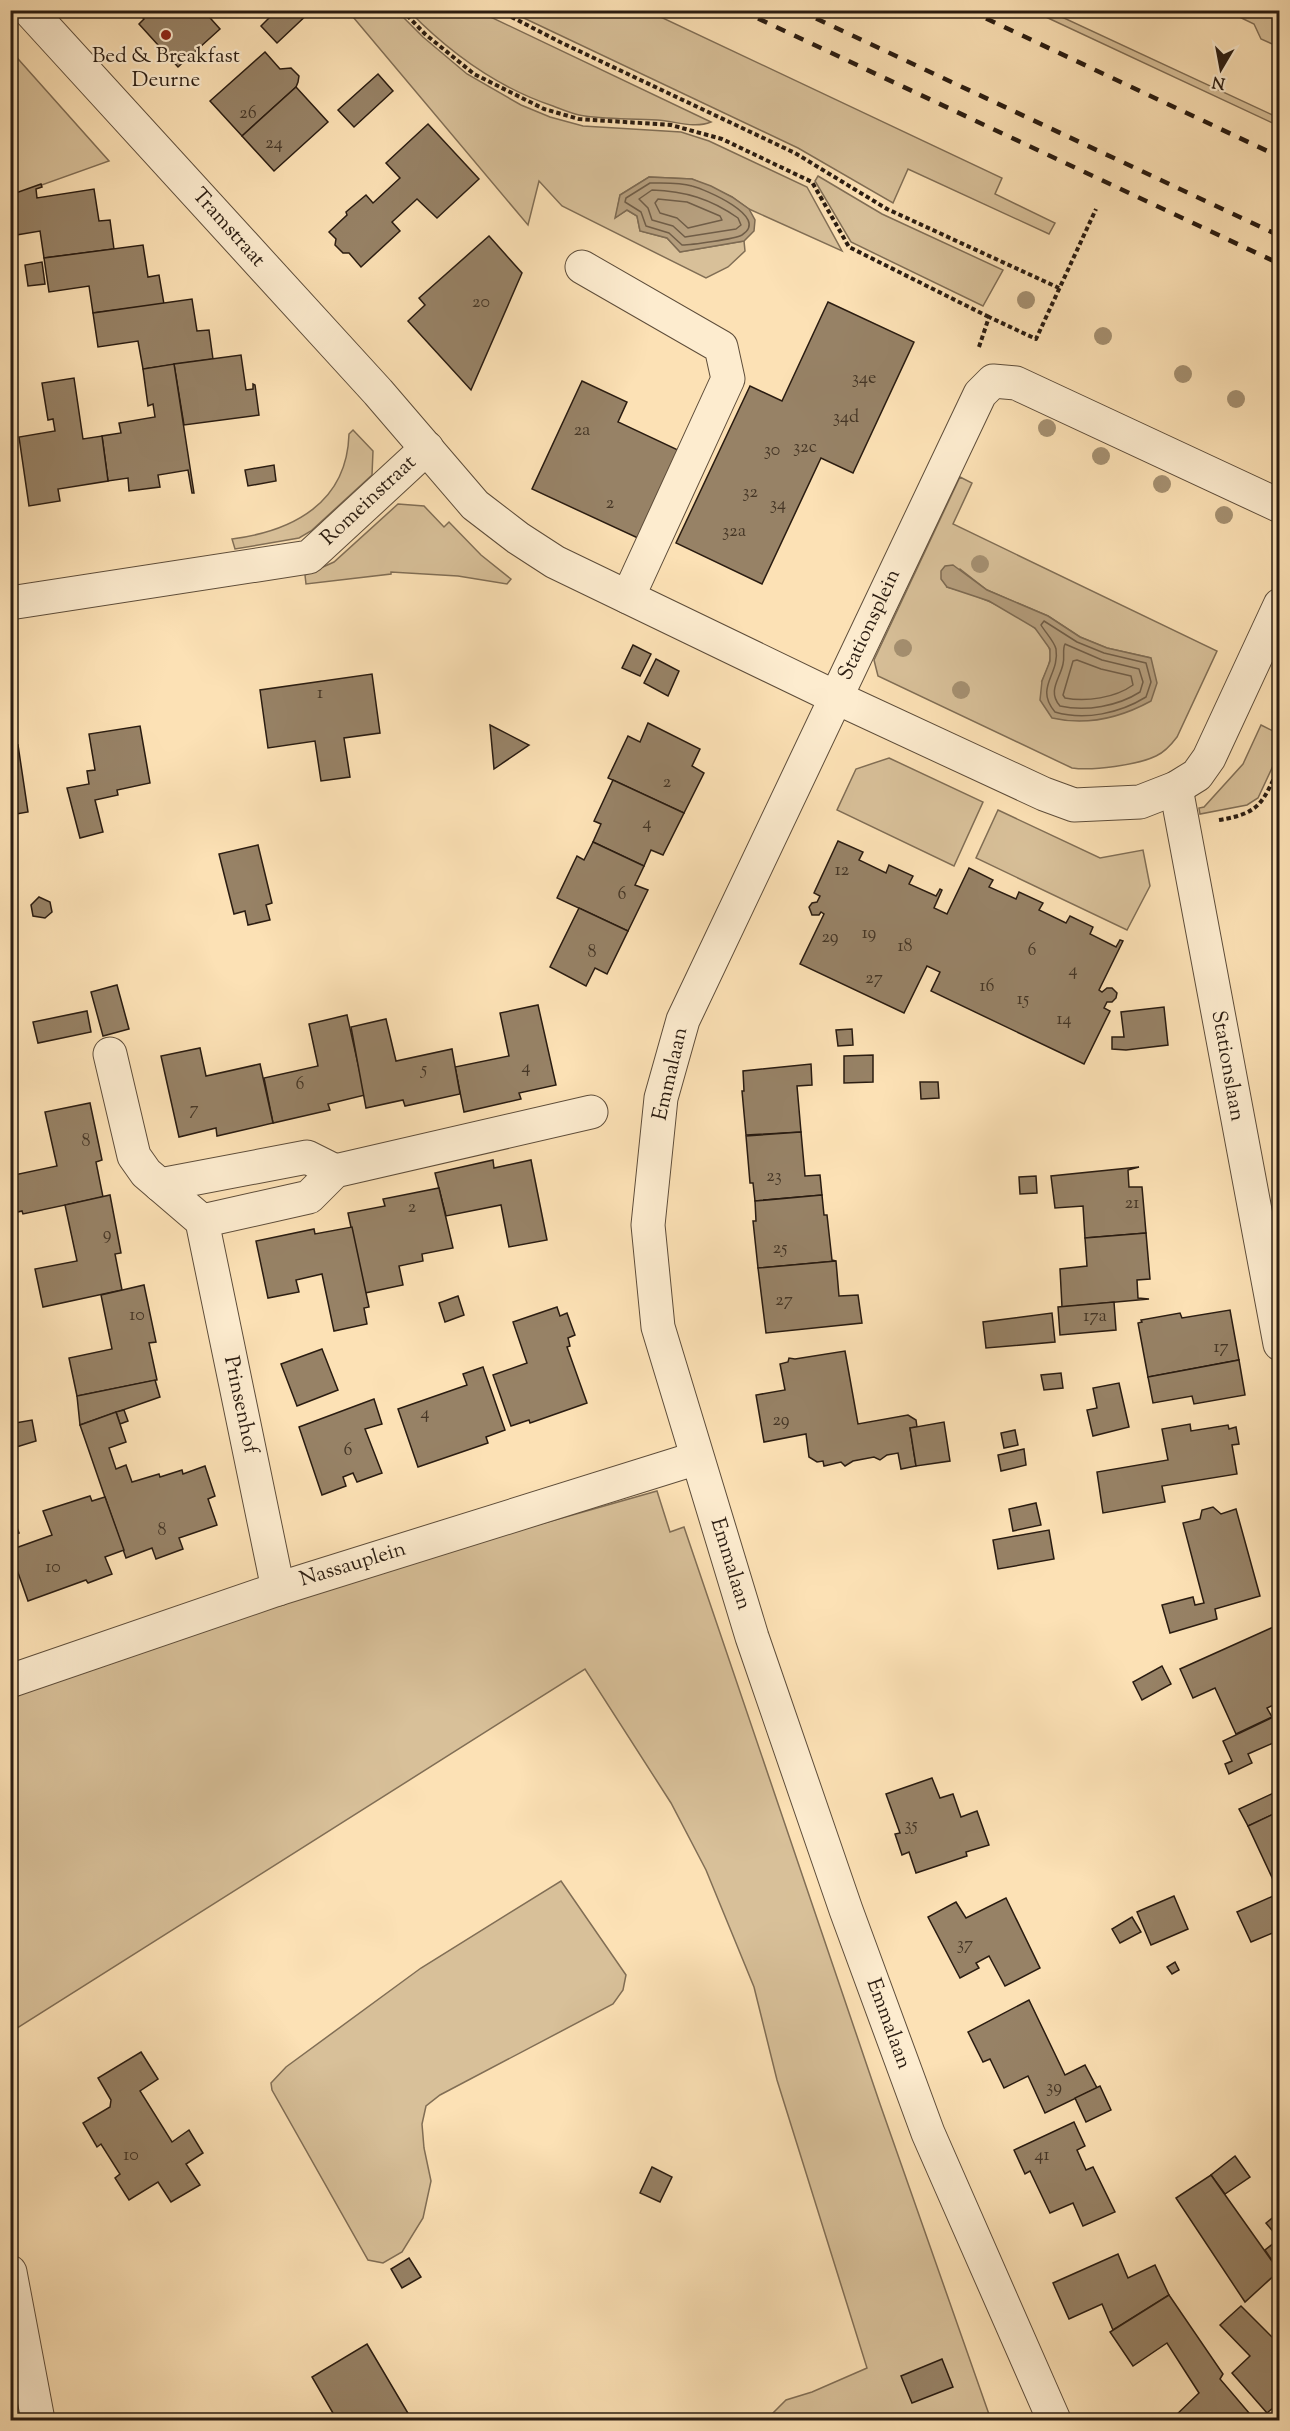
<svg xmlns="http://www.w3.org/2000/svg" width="1290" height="2431" font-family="'Sorts Mill Goudy',serif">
<rect width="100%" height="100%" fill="#fce1b5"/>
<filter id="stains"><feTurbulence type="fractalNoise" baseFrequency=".00333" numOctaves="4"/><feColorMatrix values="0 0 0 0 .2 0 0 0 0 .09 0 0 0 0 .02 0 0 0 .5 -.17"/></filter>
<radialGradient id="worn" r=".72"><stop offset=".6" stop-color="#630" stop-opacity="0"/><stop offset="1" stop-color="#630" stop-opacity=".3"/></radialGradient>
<g fill="#d8c099" stroke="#816e55" stroke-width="1.5" fill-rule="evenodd">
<path d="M348 11H397L423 37 467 74 521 105 550 117 583 126 681 132 709 141 807 187 842 251 749 209 732 197 692 179 649 177 620 195 616 217 627 210 637 216 640 231 667 238 680 252 744 241 745 251 728 267 706 278 562 206 539 181 528 225Z"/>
<path d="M409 11H478L711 122C694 129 675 121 657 120 631 118 604 120 579 115 570 113 561 109 553 106 496 87 450 53 409 11Z"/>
<path d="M509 11H648L1002 178 995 194 1055 223 1049 234 908 169 893 203 798 148Z"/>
<path d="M1033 11H1049L1279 118V126Z"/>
<path d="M1227 11H1279V47L1261 39 1254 24Z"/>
<path d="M11 51 109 161 11 196Z"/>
<path d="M818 176 882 214 1003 270 983 306 851 242 815 181Z"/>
<path d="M353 430 373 451 372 475 311 531 299 538 235 549 232 539C293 531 347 503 349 434Z"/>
<path d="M960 477 972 483 953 524 1217 651 1177 737C1171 745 1165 752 1156 756 1137 765 1093 771 1072 768L878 676 874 660ZM960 569 987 590 1048 616 1080 637 1107 648 1151 658 1042 681C1046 672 1052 661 1050 651 1043 619 975 594 947 587Z"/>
<path d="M398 504 424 506 444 527 449 522 481 555 511 579 507 584 458 576 391 572V574L306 584 305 575 334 562Z"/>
<path d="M1261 725 1279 734V753L1258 798 1247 805 1200 814 1199 808 1204 807 1243 764Z"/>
<path d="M889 758 983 802 954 866 837 810 856 769Z"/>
<path d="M998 810 1100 858 1143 850 1150 886 1127 930 976 858Z"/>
<path d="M657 1491 670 1532 684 1527 880 2104 991 2420H766L786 2400 812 2392 867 2368 777 2080 754 1987 706 1870 671 1803 585 1669 11 2032V1692L315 1588Z"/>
<path d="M561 1881 626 1975 623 1990 613 2004 440 2095 426 2106 422 2124 424 2148 431 2181 423 2218 402 2252 383 2263 368 2260 272 2090 271 2083 286 2067 421 1968Z"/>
</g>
<g fill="#b59e7d" stroke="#7d6a52" stroke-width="1.5">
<path d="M649 177 692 179 711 186 732 197 749 209 755 220 754 231 744 241 680 252 667 238 640 231 637 216 627 210 615 218 620 195Z"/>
<path d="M953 565 987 590 1048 616 1080 637 1107 648 1151 658 1157 683 1151 701C1120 718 1087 726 1052 718L1040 700 1042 681 1050 661V649L1035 628 989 601 947 587 941 579V571L945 566Z"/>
</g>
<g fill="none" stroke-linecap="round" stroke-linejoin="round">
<g stroke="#705d47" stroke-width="1.5">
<path d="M650 183C663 183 679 182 692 186 704 189 771 217 742 235 735 239 691 245 682 245L669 233 646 226 641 212 625 202 626 198Z"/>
<path d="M652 190C685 191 711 199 738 218L741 225 736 229 685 237 673 226 652 220 648 208 639 199Z"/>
<path d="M658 199 687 202 720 216 722 220 688 228 677 218 660 213 655 203Z"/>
<path d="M1044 621 1077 642 1104 653 1146 663 1151 682 1146 697C1120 713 1085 721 1055 712 1034 687 1060 675 1056 649 1054 641 1045 632 1041 625Z"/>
<path d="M1065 644 1102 660 1139 669 1143 682 1140 692C1118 706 1086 712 1060 706 1047 691 1060 679 1063 664 1065 657 1062 650 1065 644Z"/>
<path d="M1077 660 1101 669 1131 676 1133 685C1115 698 1086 702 1065 698L1063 695 1073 661Z"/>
</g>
</g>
<g fill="#978266" stroke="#2a1c11" stroke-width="1.5">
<path d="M136 10H203L220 29 178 67 139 24 144 19Z"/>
<path d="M277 10H312L277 43 261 26Z"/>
<path d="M265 52 280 69 291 68 299 76 298 82 296 87 242 136 210 101Z"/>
<path d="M378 74 393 91 354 127 338 110Z"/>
<path d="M296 87 328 122 274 171 242 136Z"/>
<path d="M428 124 479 179 437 218 417 199 392 222 400 231 361 267 349 253H343L335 245 336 239 329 232 347 215 346 212 366 195 373 203 400 178 386 163Z"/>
<path d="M41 184 42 187 36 189 37 198 94 189 99 221 110 220 114 249 44 258 40 231 10 236V195Z"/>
<path d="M489 236 522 273 471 390 408 321 425 305 419 298Z"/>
<path d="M143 245 148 277 159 275 164 304 93 313 89 286 49 292 44 258Z"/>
<path d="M42 262 45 284 28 286 25 265Z"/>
<path d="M192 299 197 331 209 330 213 359 143 369 138 341 98 347 93 313Z"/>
<path d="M828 302 914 342 853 473 821 458 762 584 676 543 750 386 782 401Z"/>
<path d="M241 355 246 390 253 389V384L255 385 259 415 184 425 174 364Z"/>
<path d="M174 364 194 493H192L188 470 158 475 160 487 129 491 128 478 108 481 102 436 121 433 119 423 155 417 153 404 148 406 143 369Z"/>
<path d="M74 378 83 439 102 436 108 481 58 489 60 501 29 506 19 437 55 431 53 419 48 420 42 383Z"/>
<path d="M582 381 627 402 618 422 678 450 640 539 532 489Z"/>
<path d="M274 465 276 481 248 486 245 470Z"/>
<path d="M633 645 651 654 640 676 622 668Z"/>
<path d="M656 659 679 671 668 696 644 683Z"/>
<path d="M372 674 380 733 344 738 350 777 321 781 315 741 268 748 260 690Z"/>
<path d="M648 723 700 749 692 766 704 773 684 813 608 778 628 736 640 742Z"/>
<path d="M490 725 529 745 494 769Z"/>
<path d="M140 726 150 783 117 790 118 795 95 800 103 832 80 838 67 788 89 784 87 771 95 770 89 734Z"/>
<path d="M10 745 11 747 18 745 28 812 10 815Z"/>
<path d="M613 780 684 813 663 855 651 850 644 866 593 842 601 824 594 821Z"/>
<path d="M838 841 863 852 859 860 886 873 889 865 913 876 909 884 936 896 940 889 942 890 934 908 947 914 969 868 993 880 989 887 1016 899 1019 892 1043 903 1039 910 1066 923 1070 916 1093 927 1090 934 1116 947 1120 940 1123 941 1099 990 1102 992 1107 988H1112L1117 993 1116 998 1112 1002H1107L1104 1008 1110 1011 1084 1064 931 991 940 972 927 966 904 1013 800 964 824 914 821 912 819 915H812L809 907 812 903 817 902 820 896 814 893Z"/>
<path d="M593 842 644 866 635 885 648 890 628 931 557 898 577 856 584 860Z"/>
<path d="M258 845 272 903 266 905 270 920 248 925 245 911 234 914 219 854Z"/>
<path d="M39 897 50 902 52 912 45 918 33 916 31 905Z"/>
<path d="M579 908 628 931 607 974 595 968 586 986 550 967Z"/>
<path d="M117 985 129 1029 103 1036 91 992Z"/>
<path d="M538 1005 556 1085 519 1093 521 1099 464 1112 455 1067 509 1056 500 1013Z"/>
<path d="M1164 1007 1168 1045 1126 1050 1112 1049V1037H1124L1121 1012Z"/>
<path d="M87 1011 91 1032 38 1043 33 1022Z"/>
<path d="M347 1015 365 1095 328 1104 330 1110 273 1123 264 1078 318 1066 309 1024Z"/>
<path d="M386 1019 396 1061 452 1049 460 1094 405 1106 403 1100 366 1108 351 1027Z"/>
<path d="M852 1029 853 1045 838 1046 836 1030Z"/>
<path d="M200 1048 206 1076 260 1064 273 1123 217 1136 216 1128 179 1137 161 1056Z"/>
<path d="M873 1055V1082L844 1083V1056Z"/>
<path d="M811 1064 812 1085 797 1086 801 1132 746 1135 742 1091H744L743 1071Z"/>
<path d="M920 1082H938L939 1098 921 1099Z"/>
<path d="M90 1103 102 1160 96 1162 103 1197 23 1214 22 1211 10 1214V1181L15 1180 14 1175 57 1166 45 1112Z"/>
<path d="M801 1132 805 1176 820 1175 822 1195 755 1201 753 1183H750L746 1136Z"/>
<path d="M493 1160 494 1168 531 1160 547 1240 509 1247 501 1205 446 1216 435 1173Z"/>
<path d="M1139 1167 1128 1170 1129 1187H1142L1146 1233 1085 1238 1083 1206 1055 1208 1051 1176Z"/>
<path d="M1036 1176 1037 1193 1020 1194 1019 1177Z"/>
<path d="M439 1188 453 1248 422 1254 423 1261 399 1266 403 1285 365 1293 348 1213 385 1206 383 1199Z"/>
<path d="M110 1195 121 1253 115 1254 122 1290 43 1307 35 1269 77 1261 65 1205Z"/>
<path d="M822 1195 824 1215H827L832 1260 836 1261 758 1268 753 1221H756L755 1201Z"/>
<path d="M352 1227 369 1307 364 1308 367 1324 334 1331 322 1274 296 1280 299 1292 268 1298 256 1241 314 1229 315 1234Z"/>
<path d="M1146 1233 1150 1279 1137 1280 1138 1298 1149 1299 1062 1307 1060 1269 1087 1266 1085 1238Z"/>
<path d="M836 1261 839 1296 858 1295 862 1323 766 1333 758 1268Z"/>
<path d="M144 1285 156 1342 149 1343 157 1380 77 1396 69 1358 112 1349 101 1295Z"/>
<path d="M458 1296 464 1315 445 1322 439 1303Z"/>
<path d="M1114 1302 1116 1330 1060 1335 1058 1307Z"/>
<path d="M557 1307 560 1316 567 1313 575 1335 568 1338 570 1346 567 1347 587 1403 530 1423 529 1420 511 1426 493 1375 527 1363 513 1322Z"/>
<path d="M1230 1310 1239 1360 1148 1377 1138 1323 1142 1322 1141 1320 1180 1313 1182 1318Z"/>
<path d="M1052 1313 1055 1342 986 1348 983 1322Z"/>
<path d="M322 1349 338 1390 297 1406 281 1364Z"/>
<path d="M845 1351 858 1424 908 1415 916 1420 917 1427 910 1428 916 1466 901 1469 898 1453 887 1455 880 1460 874 1457 853 1461 845 1466 841 1462 824 1466 823 1461 817 1462 809 1457 806 1434 764 1442 756 1395 785 1390 780 1364 788 1362 789 1358 795 1359Z"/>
<path d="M1239 1360 1245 1395 1194 1404 1192 1396 1153 1403 1148 1377Z"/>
<path d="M483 1367 505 1430 486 1437 488 1443 418 1467 398 1409 467 1385 463 1374Z"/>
<path d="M1061 1373 1063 1388 1044 1390 1041 1375Z"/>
<path d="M155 1380 160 1397 80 1425 77 1396Z"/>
<path d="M1119 1383 1129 1427 1093 1436 1087 1410 1097 1408 1093 1388Z"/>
<path d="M374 1399 382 1424 365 1429 382 1473 357 1482 353 1473 343 1477 346 1486 322 1495 299 1427Z"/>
<path d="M124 1410 128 1421 120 1424 116 1412Z"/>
<path d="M116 1412 126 1442 109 1448 116 1469 126 1465 132 1482 159 1474 160 1477 182 1470 183 1474 205 1466 215 1496 208 1499 217 1525 179 1538 183 1549 156 1559 152 1548 126 1558 80 1425Z"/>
<path d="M32 1420 36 1441 10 1449V1424Z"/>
<path d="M944 1422 950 1461 916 1466 910 1428Z"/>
<path d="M1190 1424 1191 1431 1228 1425 1229 1429 1236 1427 1239 1444 1232 1445 1237 1474 1162 1486 1165 1502 1103 1513 1097 1472 1168 1460 1162 1429Z"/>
<path d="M1015 1430 1018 1445 1004 1448 1001 1433Z"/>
<path d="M1024 1449 1026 1465 1001 1471 998 1455Z"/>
<path d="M90 1496 92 1501 105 1497 124 1550 105 1557 112 1574 88 1583 86 1580 28 1601 10 1550 52 1535 43 1511Z"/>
<path d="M1036 1503 1041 1525 1013 1531 1009 1509Z"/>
<path d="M1213 1507 1221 1514 1236 1509 1260 1596 1215 1609 1217 1619 1170 1633 1162 1605 1193 1597 1195 1605 1204 1603 1183 1523 1200 1519 1202 1510Z"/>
<path d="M10 1509 19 1533 10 1536Z"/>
<path d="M1049 1530 1054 1559 998 1569 993 1540Z"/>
<path d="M1280 1624V1702L1267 1708 1272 1717 1236 1734 1215 1688 1193 1698 1180 1669Z"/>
<path d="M1162 1666 1171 1684 1142 1700 1133 1682Z"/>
<path d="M1280 1714V1740L1248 1754 1252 1763 1229 1774 1225 1764 1232 1761 1223 1741Z"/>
<path d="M932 1778 940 1798 953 1794 961 1817 977 1811 989 1845 966 1852 967 1856 916 1873 909 1852 902 1855 895 1834 900 1833 886 1794Z"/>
<path d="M1280 1790V1811L1248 1826 1239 1809Z"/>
<path d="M1280 1811V1882L1275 1884 1248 1826Z"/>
<path d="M1280 1893V1930L1251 1942 1237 1912Z"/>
<path d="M1174 1896 1188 1929 1151 1945 1137 1912Z"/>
<path d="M1006 1898 1040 1968 1005 1986 989 1956 976 1963 979 1968 960 1978 928 1917 956 1902 966 1918Z"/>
<path d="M1132 1917 1141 1932 1120 1943 1112 1929Z"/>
<path d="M1175 1962 1179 1970 1172 1974 1167 1967Z"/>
<path d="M1029 2000 1065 2075 1085 2065 1097 2088 1045 2113 1028 2076 1004 2088 990 2059 983 2062 968 2032Z"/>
<path d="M141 2052 158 2079 140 2091 172 2142 189 2130 203 2153 186 2164 200 2185 171 2202 158 2182 129 2200 115 2178 120 2174 101 2144 97 2147 83 2123 110 2107 111 2100 98 2078Z"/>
<path d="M1100 2086 1111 2110 1086 2122 1075 2098Z"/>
<path d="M1074 2122 1085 2146 1077 2150 1086 2170 1093 2167 1115 2212 1083 2226 1073 2203 1050 2213 1030 2171 1025 2174 1014 2150Z"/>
<path d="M1235 2156 1250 2177 1225 2194 1211 2175Z"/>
<path d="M652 2167 672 2177 660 2202 640 2193Z"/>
<path d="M1211 2175 1279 2271 1245 2302 1176 2198Z"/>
<path d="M1280 2212V2272L1265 2250 1279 2239 1266 2223Z"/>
<path d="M1118 2254 1128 2278 1155 2265 1169 2295 1113 2330 1102 2304 1069 2319 1053 2283Z"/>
<path d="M409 2258 421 2277 402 2288 391 2269Z"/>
<path d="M1169 2295 1223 2374 1220 2379 1255 2420H1171L1199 2393 1167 2343 1133 2366 1110 2332Z"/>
<path d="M1241 2306 1280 2345V2355L1276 2358 1280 2362V2402L1267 2413 1232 2373 1250 2356 1220 2325Z"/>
<path d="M367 2344 412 2420H337L312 2377Z"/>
<path d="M942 2359 953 2387 912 2403 901 2376Z"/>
</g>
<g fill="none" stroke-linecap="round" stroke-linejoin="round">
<g stroke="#5e4d3a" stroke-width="35">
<g id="minor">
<path d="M29 10 378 392 475 505 518 538 555 562 835 697 1044 794 1074 805 1140 802 1176 788 1197 775 1209 758 1280 605"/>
<path d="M582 267 721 347 728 379 628 597"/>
<path d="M10 603 309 557 427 448"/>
<path d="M1176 788 1280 1344"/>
<path d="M110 1054 134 1156 146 1173 202 1221 278 1589"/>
<path d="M160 1185 307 1157 335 1171"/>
<path d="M202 1221 309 1197 335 1171 591 1112"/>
<path d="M10 1681 278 1589 697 1458"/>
<path d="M10 2272 38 2420"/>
<path d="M1054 2420 928 2133 846 1910 752 1637 658 1327 648 1225 661 1098 683 1020 980 394 993 381 1016 383 1280 506"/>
</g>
</g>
<g stroke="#2a1c11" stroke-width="4" stroke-dasharray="4.5 3" stroke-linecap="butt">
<path d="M402 10 425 34 474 74 544 109 579 119 671 125 722 139 812 182 849 247 989 317"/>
<path d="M498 10 560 42 795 153 887 209 1059 288"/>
<path d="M979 347 989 317 1036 339 1096 209"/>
<path d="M1219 820C1262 813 1262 802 1280 766"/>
</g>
<use href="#minor" stroke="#fdeccf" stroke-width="33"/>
<g stroke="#2a1c11" stroke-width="4.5" stroke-dasharray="10 10" stroke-linecap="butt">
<path d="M740 10 1280 264"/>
<path d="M798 10 1280 236"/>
<path d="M968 10 1280 157"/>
</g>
</g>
<g fill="#a59071">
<circle cx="1026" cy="300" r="9"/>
<circle cx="1103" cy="336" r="9"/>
<circle cx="1183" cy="374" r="9"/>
<circle cx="1236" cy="399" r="9"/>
<circle cx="1047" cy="428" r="9"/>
<circle cx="1101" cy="456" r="9"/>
<circle cx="1162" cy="484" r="9"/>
<circle cx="1224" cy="515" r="9"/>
<circle cx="980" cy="564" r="9"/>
<circle cx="903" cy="648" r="9"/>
<circle cx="961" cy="690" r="9"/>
</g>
<circle fill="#8f2418" stroke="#fdeccf" stroke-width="2" cx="166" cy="35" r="6"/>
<g text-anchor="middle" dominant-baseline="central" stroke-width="4.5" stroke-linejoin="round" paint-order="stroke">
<g font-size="18" fill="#453626">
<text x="248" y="114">26</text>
<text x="274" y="144">24</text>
<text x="481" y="303">20</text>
<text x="864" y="379">34e</text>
<text x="846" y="418">34d</text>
<text x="582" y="431">2a</text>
<text x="805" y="448">32c</text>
<text x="772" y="451">30</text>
<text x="750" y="493">32</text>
<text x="610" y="504">2</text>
<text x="778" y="505">34</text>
<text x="734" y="532">32a</text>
<text x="320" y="694">1</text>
<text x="667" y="783">2</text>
<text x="647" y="824">4</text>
<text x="842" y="871">12</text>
<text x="622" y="895">6</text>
<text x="869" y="934">19</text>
<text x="830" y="938">29</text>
<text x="905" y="947">18</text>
<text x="1032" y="951">6</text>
<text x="592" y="953">8</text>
<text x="1073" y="971">4</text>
<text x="874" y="979">27</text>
<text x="987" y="987">16</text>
<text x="1023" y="1000">15</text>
<text x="1064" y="1020">14</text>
<text x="526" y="1068">4</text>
<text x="424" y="1070">5</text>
<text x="300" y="1085">6</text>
<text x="194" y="1110">7</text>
<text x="86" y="1142">8</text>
<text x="774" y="1177">23</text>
<text x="1132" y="1204">21</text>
<text x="412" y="1208">2</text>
<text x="107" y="1235">9</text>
<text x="780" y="1249">25</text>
<text x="784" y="1301">27</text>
<text x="137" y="1316">10</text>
<text x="1095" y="1317">17a</text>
<text x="1221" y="1348">17</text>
<text x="425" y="1414">4</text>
<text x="781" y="1421">29</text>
<text x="348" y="1451">6</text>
<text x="162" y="1531">8</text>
<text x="53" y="1568">10</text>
<text x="911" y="1826">35</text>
<text x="965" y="1945">37</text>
<text x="1054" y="2088">39</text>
<text x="131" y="2156">10</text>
<text x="1042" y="2156">41</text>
</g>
<g font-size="21" fill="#2a1c11" stroke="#fdeccf">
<text x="166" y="57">Bed &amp; Breakfast<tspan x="166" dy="24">Deurne</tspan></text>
</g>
<g font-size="21" fill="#2a1c11" stroke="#fdeccf">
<text transform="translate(228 228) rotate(48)">Tramstraat</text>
<text transform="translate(369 501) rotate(-43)">Romeinstraat</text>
<text transform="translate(870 625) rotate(-65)">Stationsplein</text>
<text transform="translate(1227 1066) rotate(80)">Stationslaan</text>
<text transform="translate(671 1074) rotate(-77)">Emmalaan</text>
<text transform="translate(240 1405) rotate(78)">Prinsenhof</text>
<text transform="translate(730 1564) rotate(73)">Emmalaan</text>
<text transform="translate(353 1565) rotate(-17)">Nassauplein</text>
<text transform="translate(888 2024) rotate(70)">Emmalaan</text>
</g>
</g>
<rect width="1290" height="2431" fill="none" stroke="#fce1b5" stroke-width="36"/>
<rect x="12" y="12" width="1266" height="2407" fill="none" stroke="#2a1c11" stroke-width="3"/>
<rect x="18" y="18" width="1254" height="2395" fill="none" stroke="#2a1c11" stroke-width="1.5"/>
<g transform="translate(1221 69) rotate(190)" stroke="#fdeccf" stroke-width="4.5" paint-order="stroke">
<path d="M0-4.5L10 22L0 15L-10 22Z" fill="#2a1c11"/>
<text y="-9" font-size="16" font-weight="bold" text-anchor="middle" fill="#2a1c11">N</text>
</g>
<rect width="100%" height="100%" filter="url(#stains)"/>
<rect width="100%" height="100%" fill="url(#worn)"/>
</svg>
